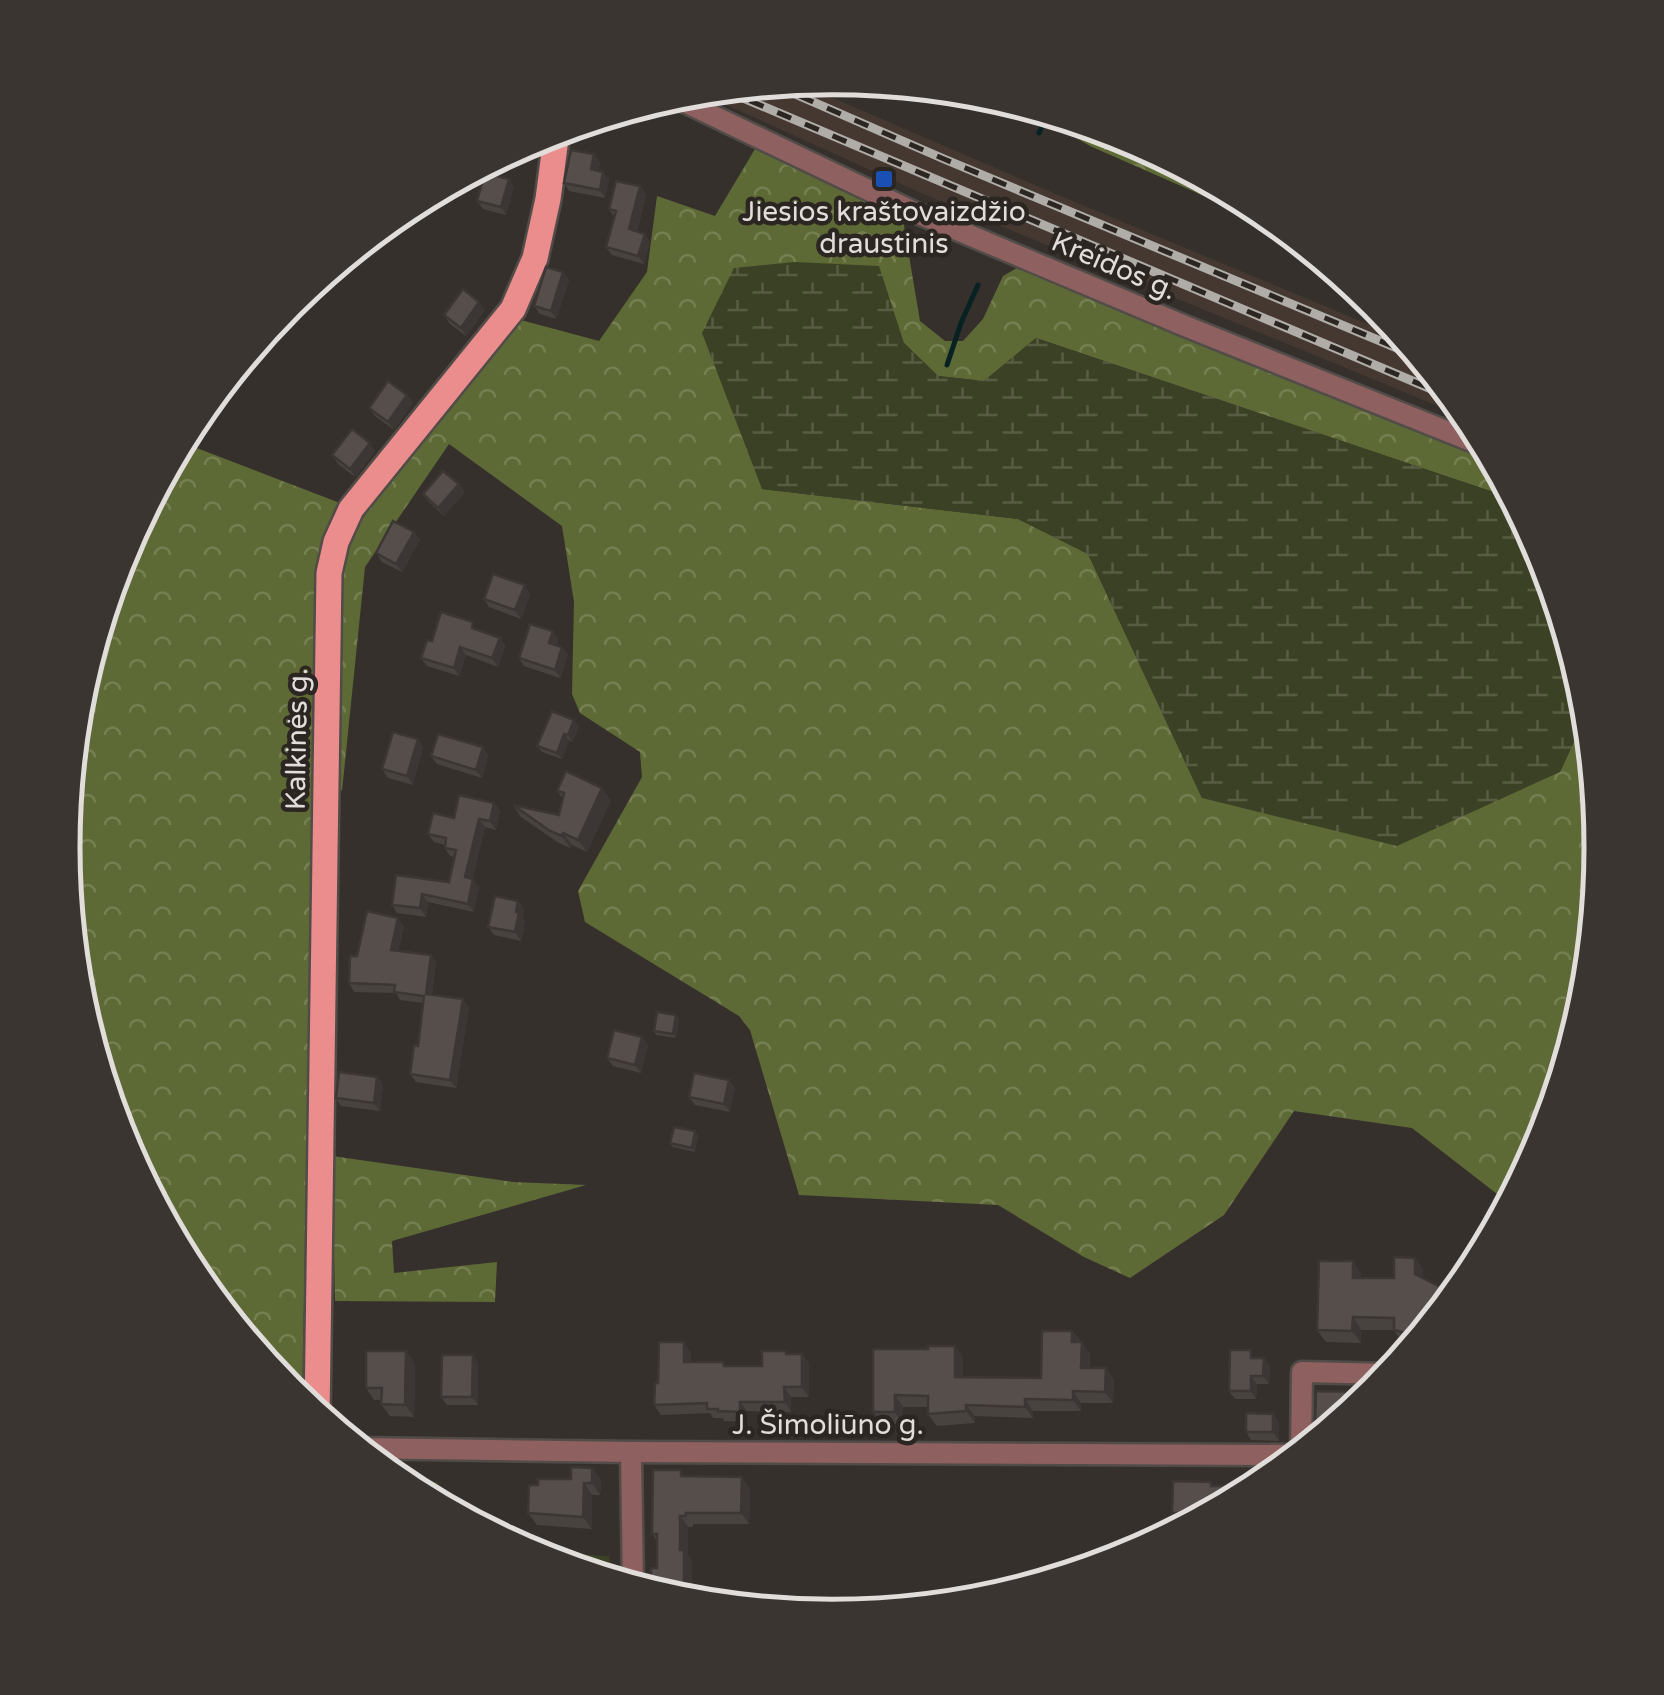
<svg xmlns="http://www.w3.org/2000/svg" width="1664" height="1695" font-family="'Varela Round',sans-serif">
<defs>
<pattern id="forest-crowns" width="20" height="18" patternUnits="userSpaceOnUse" patternTransform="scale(2.5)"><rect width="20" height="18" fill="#5e6a35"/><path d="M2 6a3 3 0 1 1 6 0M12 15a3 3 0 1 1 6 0" fill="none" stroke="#757f52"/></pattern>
<pattern id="wetland-marsh" width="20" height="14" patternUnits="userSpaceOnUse" patternTransform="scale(2.5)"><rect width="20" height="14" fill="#3b4124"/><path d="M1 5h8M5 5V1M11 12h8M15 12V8" fill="none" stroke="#575c43"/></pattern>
</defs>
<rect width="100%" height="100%" fill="#36302c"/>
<path fill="#443831" d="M796 82 1037 186 1406 340 1472 420 923 194 696 91Z"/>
<g fill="#3b4124">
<path d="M438 1482V1505L399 1483Z"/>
<path d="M525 1552 609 1556 612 1581 537 1558Z"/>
</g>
<g fill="url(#forest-crowns)">
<path d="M1077 122 1127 137 1260 208 1283 227 1213 200 1090 146 1073 136 1068 126Z"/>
<path d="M755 149 903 220 920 321 945 341H963L983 319 1003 276 1017 268 1360 402 1491 456 1514 499 1036 338 984 381 938 376 904 343 762 489 1018 519 1088 554 1202 798 1560 772 1588 711 1601 847 1587 998 1543 1142 1510 1204 1412 1128 1294 1111 1224 1215 1130 1278 1084 1257 998 1205 799 1195 750 1030 739 1016 585 922 578 891 642 777 640 752 580 713 572 694 574 602 562 526 449 444 365 567 342 791 332 778 344 553 355 520 517 319 599 341 647 272 657 196 715 216Z"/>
<path d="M181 442 340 503 316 686 302 1403 287 1391 192 1275 121 1141 77 997 63 847 77 697 121 553Z"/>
<path d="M332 1156 513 1182 586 1185 392 1241 394 1273 497 1262 495 1302 335 1301Z"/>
</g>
<path fill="url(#wetland-marsh)" d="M795 262 879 266 904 343 938 376 984 381 1036 338 1514 499 1543 554 1587 698 1588 711 1560 772 1397 846 1202 798 1088 554 1018 519 762 489 702 333 734 268Z"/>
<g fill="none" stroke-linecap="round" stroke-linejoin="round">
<g stroke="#082122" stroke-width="5">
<path d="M1039 133 1048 113"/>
<path d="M947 365 961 323 978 285"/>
</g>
<g stroke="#514c48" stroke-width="25">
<g id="street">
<path d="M672 96 912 211 1185 326 1486 447"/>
<path d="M357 1448 631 1452 1298 1455"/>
<path d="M631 1452 633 1588"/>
<path d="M1301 1453 1302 1372 1390 1374"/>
</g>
</g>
<g stroke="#514c48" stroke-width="30">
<path id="primary" d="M317 1416 329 573 336 542 351 509 513 309 535 258 548 199 557 131"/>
</g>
<use href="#street" stroke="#8f6060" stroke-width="20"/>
<use href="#primary" stroke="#ec8d8d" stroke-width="25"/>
<g stroke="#b0aca8" stroke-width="9">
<g id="rail">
<path d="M772 84 944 159 1421 358"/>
<path d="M722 89 1455 399"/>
</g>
</g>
<use href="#rail" stroke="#2c2622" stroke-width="5" stroke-dasharray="15" stroke-linecap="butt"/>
</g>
<g fill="#494340">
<path d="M594 154 600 163 598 171 603 172 609 180 605 198 569 191 564 183Z"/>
<path d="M640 186 646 195 637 231 650 242 644 264 612 255 606 247 614 217 609 209Z"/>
<path d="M514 187 506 215 483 209 477 201Z"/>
<path d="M563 272 569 280 556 319 540 314 534 306Z"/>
<path d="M479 302 485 310 466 336 450 324 444 315Z"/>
<path d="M407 395 413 403 394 430 375 416 369 408Z"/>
<path d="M375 451 355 477 338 464 332 455Z"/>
<path d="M465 492 444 516 429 502 423 494Z"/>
<path d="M414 532 420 540 402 572 382 562 376 553Z"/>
<path d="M530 594 521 619 489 607 484 599Z"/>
<path d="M479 631 500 638 505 646 498 667 466 655 459 676 427 666 421 658 432 641Z"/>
<path d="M558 639 557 645 562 647 568 655 560 678 524 666 519 658Z"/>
<path d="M579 727 572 742 569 740 562 759 542 752 537 746Z"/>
<path d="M418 739 423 747 413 785 388 778 382 769Z"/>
<path d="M483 747 488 755 482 778 437 764 431 756Z"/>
<path d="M557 791 611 800 587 852 572 845 570 848 559 843 521 817 513 805 559 815 563 799Z"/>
<path d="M494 803 500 811 496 830 485 827 472 879 479 887 474 912 428 902 426 917 397 913 392 905 449 882 454 857 450 856 445 848V845L434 842 428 834 454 818Z"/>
<path d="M518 901 524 909 522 917 525 921 521 941 494 935 488 927Z"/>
<path d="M404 926 398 951 431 955 436 963 432 995 469 1007 456 1088 416 1082 410 1074 418 1046 423 1003 400 1000 396 993 354 992 349 983 357 956Z"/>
<path d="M676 1015 679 1019 676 1038 656 1035 654 1031Z"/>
<path d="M648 1045 641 1073 613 1066 607 1058Z"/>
<path d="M377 1077 383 1085 380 1111 341 1106 336 1098Z"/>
<path d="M729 1080 735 1088 730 1112 695 1105 689 1097Z"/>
<path d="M695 1131 698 1136 695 1152 673 1147 670 1143Z"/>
<path d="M1415 1258 1423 1270V1279L1452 1293 1454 1297 1414 1345 1402 1342 1394 1330H1361V1343L1326 1342 1317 1330 1353 1261 1361 1274V1278H1394Z"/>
<path d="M1072 1331 1090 1354V1368H1106L1114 1380 1113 1403H1081V1411H1033V1418L975 1416V1423L937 1426 928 1414V1407H903V1424L881 1423 873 1412 928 1349 963 1357V1377L1041 1378Z"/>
<path d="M786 1351 788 1354H802L809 1363V1397H791V1412L747 1411V1422L724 1421 723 1418H713L710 1413 661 1415 654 1405 658 1383 691 1352V1362H723L726 1366H762Z"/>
<path d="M473 1355 478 1364V1405H447L441 1397Z"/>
<path d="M1257 1358H1264L1270 1366 1269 1384H1257L1256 1399H1235L1229 1391Z"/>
<path d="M415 1363 414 1417 390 1416 381 1404V1400H374L366 1388Z"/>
<path d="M1279 1422V1441L1251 1440 1246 1432Z"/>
<path d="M592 1468 601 1480 600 1495H592V1529L537 1525 528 1513 571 1479Z"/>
<path d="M685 1476 750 1488 749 1524H693V1527H688V1555L692 1561V1603L681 1602 637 1589 657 1568V1541L652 1534Z"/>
<path d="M1214 1486 1194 1521H1178L1172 1513Z"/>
</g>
<g fill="#3c3734">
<path d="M594 154 600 163 596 177 591 169Z"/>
<path d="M603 172 609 180 605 198 600 190Z"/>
<path d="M509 179 514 187 506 215 501 207Z"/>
<path d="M640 186 646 195 635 237 629 229Z"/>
<path d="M645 234 650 242 644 264 638 256Z"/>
<path d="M563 272 569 280 556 319 551 311Z"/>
<path d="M479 302 485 310 466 336 461 328Z"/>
<path d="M407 395 413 403 394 430 388 422Z"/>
<path d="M370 443 375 451 355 477 350 469Z"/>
<path d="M459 484 465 492 444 516 438 508Z"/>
<path d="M414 532 420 540 402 572 396 564Z"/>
<path d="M525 585 530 594 521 619 515 610Z"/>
<path d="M553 631 558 639 555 651 549 643Z"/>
<path d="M500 638 505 646 498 667 492 658Z"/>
<path d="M460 647 466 655 459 676 454 668Z"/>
<path d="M562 647 568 655 560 678 555 670Z"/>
<path d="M574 720 579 727 572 742 568 735Z"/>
<path d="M564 734 569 740 562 759 557 753Z"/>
<path d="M418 739 423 747 413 785 407 776Z"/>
<path d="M483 747 488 755 482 778 476 770Z"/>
<path d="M602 788 611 800 587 852 578 840Z"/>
<path d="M494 803 500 811 496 830 490 821Z"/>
<path d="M479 819 485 827 471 886 465 877Z"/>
<path d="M563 833 572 845 570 848 562 836Z"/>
<path d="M473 879 479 887 474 912 468 904Z"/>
<path d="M422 894 428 902 426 917 420 908Z"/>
<path d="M518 901 524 909 522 917 525 921 521 941 515 932 516 912Z"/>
<path d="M398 918 404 926 396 958 391 950Z"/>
<path d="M431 955 436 963 431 1002 426 994Z"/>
<path d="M463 999 469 1007 456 1088 450 1080Z"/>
<path d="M676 1015 679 1019 676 1038 673 1034Z"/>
<path d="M642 1037 648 1045 641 1073 635 1065Z"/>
<path d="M377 1077 383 1085 380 1111 374 1103Z"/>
<path d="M729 1080 735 1088 730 1112 724 1104Z"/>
<path d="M695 1131 698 1136 695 1152 692 1148Z"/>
<path d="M1415 1258 1423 1270 1424 1287 1415 1274Z"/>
<path d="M1353 1261 1361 1274V1290L1353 1278Z"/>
<path d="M1353 1317 1361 1330V1343L1352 1331Z"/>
<path d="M1072 1331 1080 1343 1072 1342Z"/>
<path d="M684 1342 691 1352V1372L684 1362Z"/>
<path d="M1082 1342 1090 1354 1089 1379 1081 1368Z"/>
<path d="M955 1346 963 1357V1389L955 1377Z"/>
<path d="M406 1351 415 1363 414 1417 405 1405Z"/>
<path d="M802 1354 809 1363V1397L802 1387Z"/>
<path d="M473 1355 478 1364V1405L472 1397Z"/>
<path d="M1264 1358 1270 1366 1269 1384 1263 1376Z"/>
<path d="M1106 1368 1114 1380 1113 1403 1105 1392Z"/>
<path d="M1251 1376 1257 1384 1256 1399 1251 1391Z"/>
<path d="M784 1387 791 1397V1412L785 1402Z"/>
<path d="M1073 1391 1081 1403V1411L1073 1400Z"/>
<path d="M895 1395 903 1407V1424L895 1412Z"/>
<path d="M1025 1399 1033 1411V1418L1025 1407Z"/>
<path d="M740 1402 747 1411V1422L740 1412Z"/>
<path d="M966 1405 975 1416V1423L966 1411Z"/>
<path d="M1273 1414 1279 1422V1441L1273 1432Z"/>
<path d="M592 1468 601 1480 600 1495 592 1483Z"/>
<path d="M742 1477 750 1488 749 1524 741 1513Z"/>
<path d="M584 1483 592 1495V1529L583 1517Z"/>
<path d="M680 1516 688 1527V1555L692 1561V1603L684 1594 680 1550Z"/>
</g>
<g fill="#554e4b" stroke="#3c3734" stroke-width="2.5">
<path d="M571 150 594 154 591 169 603 172 600 190 564 183Z"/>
<path d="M485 173 509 179 501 207 477 201Z"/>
<path d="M616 181 640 186 629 229 645 234 638 256 606 247 616 211 609 209Z"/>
<path d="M546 267 563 272 551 311 534 306Z"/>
<path d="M463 289 479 302 461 328 444 315Z"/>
<path d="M388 381 407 395 388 422 369 408Z"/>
<path d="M352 429 370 443 350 469 332 455Z"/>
<path d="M443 471 459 484 438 508 423 494Z"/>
<path d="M393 521 414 532 396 564 376 553Z"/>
<path d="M493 574 525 585 515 610 484 599Z"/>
<path d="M441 612 473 622 472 628 500 638 492 658 460 647 454 668 421 658 427 640 432 641Z"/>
<path d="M530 624 553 631 549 643 562 647 555 670 519 658Z"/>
<path d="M552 711 574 720 568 735 564 734 557 753 537 746Z"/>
<path d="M393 732 418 739 407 776 382 769Z"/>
<path d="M438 734 483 747 476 770 431 756Z"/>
<path d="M566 771 602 788 578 840 563 833 562 836 550 831 513 805 559 815 564 793 557 791Z"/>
<path d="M459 795 494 803 490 821 479 819 465 877 473 879 468 904 422 894 420 908 392 905 396 875 449 882 456 850 445 848 446 838 428 834 433 813 454 818Z"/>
<path d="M495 896 518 901 516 912 519 913 515 932 488 927Z"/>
<path d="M367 911 398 918 391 950 431 955 426 994 463 999 450 1080 410 1074 414 1045 418 1046 424 996 394 992 395 985 349 983 350 956H357Z"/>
<path d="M657 1012 676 1015 673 1034 654 1031Z"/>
<path d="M614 1030 642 1037 635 1065 607 1058Z"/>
<path d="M339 1072 377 1077 374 1103 336 1098Z"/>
<path d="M694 1073 729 1080 724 1104 689 1097Z"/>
<path d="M674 1127 695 1131 692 1148 670 1143Z"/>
<path d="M1394 1257 1415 1258V1274L1452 1293 1444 1309 1421 1337 1394 1330V1318L1353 1317 1352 1331 1317 1330 1319 1261H1353V1278H1394Z"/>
<path d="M1042 1331H1072V1342H1082L1081 1368H1106L1105 1392 1073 1391V1400L1025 1399V1407L966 1405V1411L928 1414V1396L895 1395V1412H873V1349H928V1346H955V1377L1041 1378Z"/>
<path d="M659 1342H684V1362H723L724 1366H762V1351H786V1354H802V1387H784L785 1402H740V1412L718 1411V1409H707V1403L654 1405 655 1383H658Z"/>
<path d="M1230 1350H1251V1358H1264L1263 1376H1251V1391H1229Z"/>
<path d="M366 1351H406L405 1405 381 1404 382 1388H366Z"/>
<path d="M442 1355H473L472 1397H441Z"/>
<path d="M1316 1391 1375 1392V1393L1319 1439V1425H1315Z"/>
<path d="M1246 1413 1273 1414V1432H1246Z"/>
<path d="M571 1467 592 1468V1483H584L583 1517 528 1513 529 1485H538V1479H571Z"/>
<path d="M653 1470H681V1476L742 1477 741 1513H686L685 1516H680V1550H684V1594H681V1602L664 1597 665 1594 637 1589 639 1574H651V1568H657V1534H652Z"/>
<path d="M1173 1481 1211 1482V1486H1261L1194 1523V1513H1172Z"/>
</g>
<rect fill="#1a4fb4" stroke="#2c2622" stroke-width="4" x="874" y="169" width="20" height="20" rx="5"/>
<g text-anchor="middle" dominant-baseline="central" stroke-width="9" stroke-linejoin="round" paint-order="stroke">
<g font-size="28" fill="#e1ddda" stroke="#2c2622">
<text x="884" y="212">Jiesios kraštovaizdžio<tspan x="884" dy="32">draustinis</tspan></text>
</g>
<g font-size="28" fill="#e1ddda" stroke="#2c2622">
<text transform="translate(1114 266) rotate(23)">Kreidos g.</text>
<text transform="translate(297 739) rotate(-89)">Kalkinės g.</text>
<text x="828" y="1425">J. Šimoliūno g.</text>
</g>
</g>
<path d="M0 0H1664V1695H0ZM80 847a752 752 0 1 1 1504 0a752 752 0 1 1-1504 0Z" fill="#3a3531" fill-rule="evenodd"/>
<path fill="none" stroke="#e1ddda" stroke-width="5" d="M80 847a752 752 0 1 1 1504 0a752 752 0 1 1-1504 0Z"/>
</svg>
